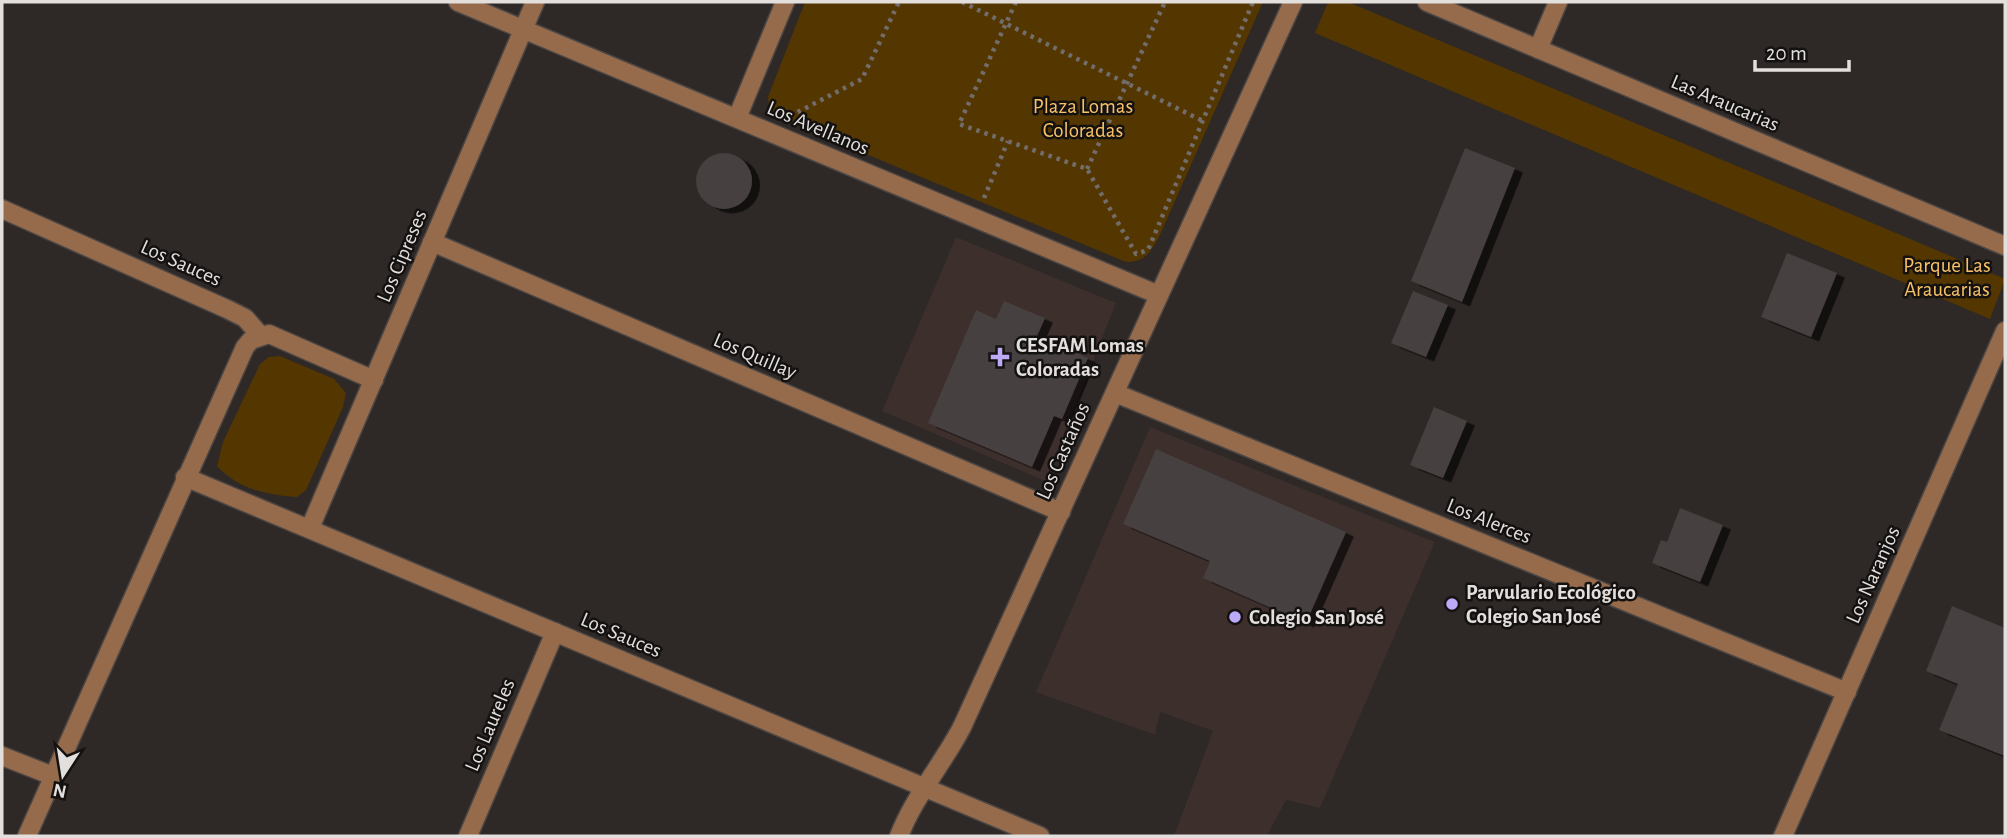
<svg xmlns="http://www.w3.org/2000/svg" width="2007" height="838" font-family="'Alegreya Sans',sans-serif">
<defs>
<filter id="shadow"><feDropShadow dx="8" dy="4.5" stdDeviation="0" flood-color="#0009"/></filter>
</defs>
<rect width="100%" height="100%" fill="#2e2826"/>
<g fill="#3c2f2c">
<path d="M956 237 1116 303 1045 481 882 411Z"/>
<path d="M1150 427 1435 542 1320 808 1286 800 1267 836H1174L1213 731 1160 712 1155 735 1036 692Z"/>
</g>
<g fill="#543700">
<path d="M805 2H1263L1159 237C1150 253 1145 262 1126 262L777 117 769 107 768 97Z"/>
<path d="M1328 2H1348L2005 279 1990 319 1315 33Z"/>
<path d="M280 356 334 379 346 393 343 407 306 490 297 497C267 495 238 489 217 466L223 442 260 364 269 357Z"/>
</g>
<g fill="#463f3f" filter="url(#shadow)">
<path d="M1465 148 1515 168 1462 302 1411 281Z"/>
<circle cx="724" cy="181" r="28"/>
<path d="M1787 253 1837 273 1811 337 1761 317Z"/>
<path d="M1413 291 1448 305 1426 357 1391 343Z"/>
<path d="M1004 301 1045 318 1037 336 1088 358 1062 419 1054 416 1032 467 928 423 976 310 996 319Z"/>
<path d="M1434 407 1467 421 1443 478 1410 465Z"/>
<path d="M1156 449 1346 532 1306 623 1203 578 1210 561 1123 524Z"/>
<path d="M1680 508 1723 525 1700 582 1652 563 1661 540 1667 542Z"/>
<path d="M1952 606 2005 628V756L1939 730 1958 684 1926 671Z"/>
</g>
<g fill="none" stroke-linecap="round" stroke-linejoin="round">
<g stroke="#4b4543" stroke-width="21">
<g id="minor">
<path d="M458 2 1159 295"/>
<path d="M1427 2 2005 246"/>
<path d="M1538 49 1558 2"/>
<path d="M737 118 785 2"/>
<path d="M2 209 227 309 245 318 260 335"/>
<path d="M432 242 1061 512"/>
<path d="M1115 393 1847 692"/>
<path d="M185 477 1040 836"/>
<path d="M310 528 535 2"/>
<path d="M2 756 53 776"/>
<path d="M27 836 245 347 251 340 269 334 374 380"/>
<path d="M468 836 555 632"/>
<path d="M899 836C914 797 942 765 962 727L1293 2"/>
<path d="M1783 836 2005 331"/>
</g>
</g>
<g stroke="#726d6b" stroke-width="4.5" stroke-dasharray="3.5 5" stroke-linecap="butt">
<path d="M962 2 1203 121"/>
<path d="M1016 2 959 124 1087 169 1136 254 1148 250 1253 2"/>
<path d="M790 116 862 79 899 2"/>
<path d="M1087 169 1165 2"/>
<path d="M984 198 1008 141"/>
</g>
<use href="#minor" stroke="#956b4c" stroke-width="18"/>
</g>
<g fill="#bcaaf6" stroke="#141111" stroke-width="2.5">
<path d="M996.5 346.5h7v7h7v7h-7v7h-7v-7h-7v-7h7z"/>
<circle cx="1452" cy="604" r="7"/>
<circle cx="1235" cy="617" r="7"/>
</g>
<g text-anchor="middle" dominant-baseline="central" stroke-width="5" stroke-linejoin="round" paint-order="stroke">
<g font-size="21" fill="#e3dfdd" stroke="#141111">
<text transform="translate(1725 103) rotate(23)">Las Araucarias</text>
<text transform="translate(818 128) rotate(23)">Los Avellanos</text>
<text transform="translate(402 256) rotate(-67)">Los Cipreses</text>
<text transform="translate(181 263) rotate(24)">Los Sauces</text>
<text transform="translate(755 356) rotate(23)">Los Quillay</text>
<text transform="translate(1063 451) rotate(-66)">Los Castaños</text>
<text transform="translate(1489 521) rotate(22)">Los Alerces</text>
<text transform="translate(1873 575) rotate(-66)">Los Naranjos</text>
<text transform="translate(621 635) rotate(23)">Los Sauces</text>
<text transform="translate(490 725) rotate(-67)">Los Laureles</text>
</g>
<g font-size="21" fill="#f9c167" stroke="#141111">
<text x="1083" y="106">Plaza Lomas<tspan x="1083" dy="24">Coloradas</tspan></text>
<text x="1947" y="265">Parque Las<tspan x="1947" dy="24">Araucarias</tspan></text>
</g>
<g font-size="21" font-weight="bold" fill="#e3dfdd" stroke="#141111" text-anchor="start">
<text x="1016" y="345">CESFAM Lomas<tspan x="1016" dy="24">Coloradas</tspan></text>
<text x="1466" y="592">Parvulario Ecológico<tspan x="1466" dy="24">Colegio San José</tspan></text>
<text x="1249" y="617">Colegio San José</text>
</g>
</g>
<rect width="2007" height="838" fill="none" stroke="#e3dfdd" stroke-width="7"/>
<g transform="translate(63 775) rotate(192)" stroke="#141111" stroke-width="5" paint-order="stroke">
<path d="M0-5L12 26L0 18L-12 26Z" fill="#e3dfdd"/>
<text y="-10" font-size="19" font-weight="bold" text-anchor="middle" fill="#e3dfdd">N</text>
</g>
<path d="M1755 60v10h94v-10" fill="none" stroke="#e3dfdd" stroke-width="3.5"/>
<text x="1766" y="60" font-size="21" fill="#e3dfdd" stroke="#141111" stroke-width="5" paint-order="stroke">20 m</text>
</svg>
